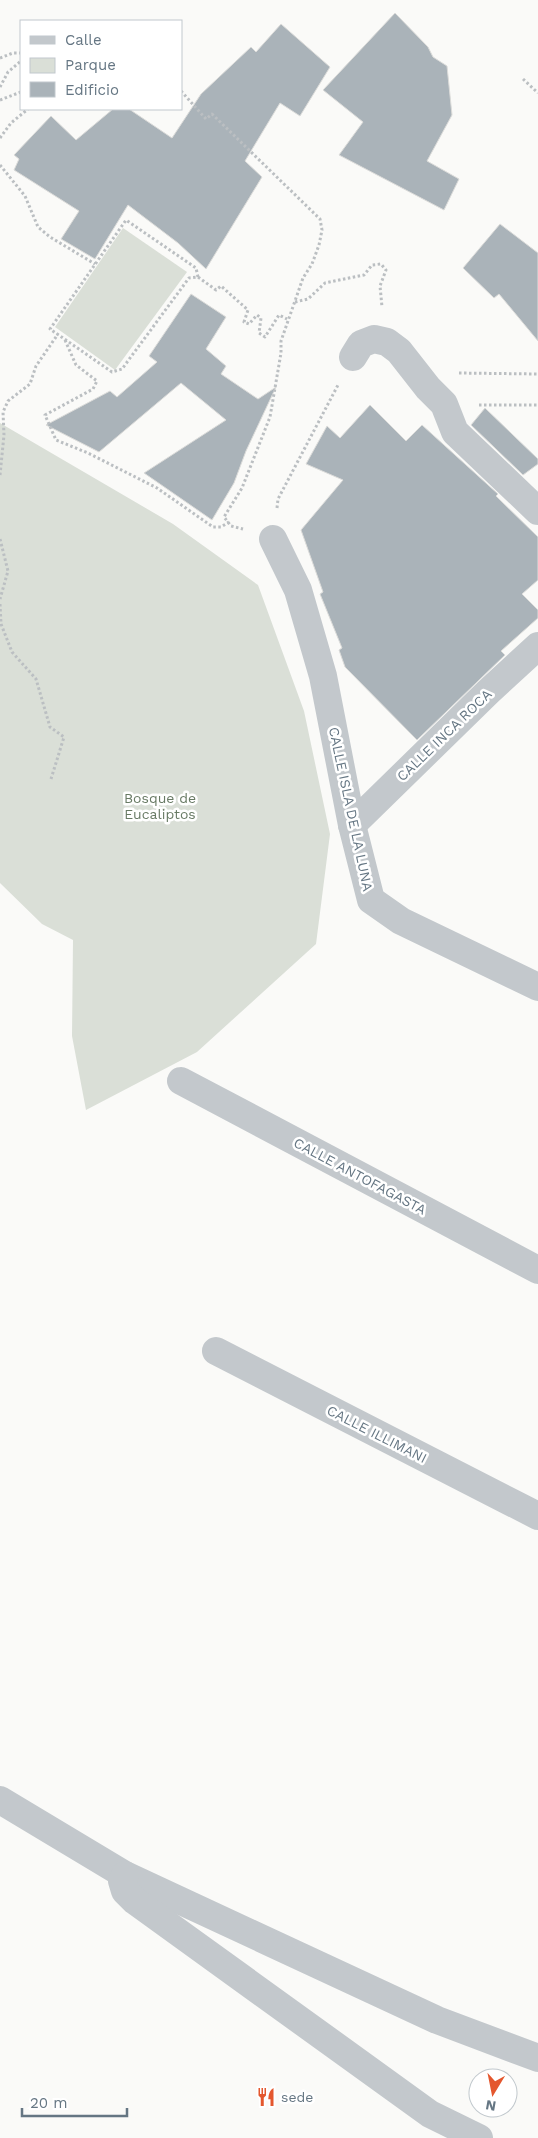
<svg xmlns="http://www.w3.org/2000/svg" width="538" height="2138" font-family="'Work Sans',sans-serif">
<rect width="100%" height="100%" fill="#fafaf8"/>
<g fill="#dadfd7">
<path d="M123 228 187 272 115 370 55 327Z"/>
<path d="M0 423 173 524 258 585 304 711 330 834 316 944 197 1052 86 1110 72 1036 73 940 42 924 0 883Z"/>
</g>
<g fill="#aab3b9" stroke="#dcdcda">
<path d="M395 13 428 47 433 57 447 66 452 115 427 161 459 179 444 210 339 155 363 122 323 90Z"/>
<path d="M281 24 330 67 300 116 280 103 245 161 262 177 206 269 178 243 128 205 95 259 61 239 79 211 14 170 19 159 14 155 51 116 76 140 113 109H129L172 138 201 94 251 47 256 52Z"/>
<path d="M500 224 538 253V341L499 294 494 298 463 268Z"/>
<path d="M191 294 226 317 206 349 226 366 221 374 258 399 276 387 246 451 234 483 212 520 144 473 226 420 181 383 99 452 46 425 110 391 117 397 157 362 149 356Z"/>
<path d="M370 405 406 441 422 425 498 494 496 496 538 537V580L522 594 538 610V618L501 651 505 655 417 740 345 667 339 650 342 648 320 594 323 592 301 530 343 480 306 464 327 426 340 438Z"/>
<path d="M485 408 538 459V464L523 475 471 425Z"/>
</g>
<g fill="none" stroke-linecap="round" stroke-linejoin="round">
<g stroke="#bbbfc2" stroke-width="3" stroke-dasharray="2.5 2.5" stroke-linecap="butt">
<path d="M0 58 13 53H21"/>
<path d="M523 79 538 93"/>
<path d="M0 87 8 72 21 61"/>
<path d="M181 91 206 119 212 114 320 219 322 230 319 245 312 264 303 278 281 341V353L270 417 242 488 224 517 231 526 243 529"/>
<path d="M0 100 21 92"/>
<path d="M0 138 11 123 28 109"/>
<path d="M0 165 25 196 38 227 50 237 95 264"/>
<path d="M198 277 196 268 126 220 50 329 112 372 122 369 189 278 198 277 216 290 221 286 248 310 244 322 249 324 257 315 261 318 259 333 265 337 279 315 287 319"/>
<path d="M295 302 308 299 325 283 364 275 372 265 381 264 386 270 380 286 382 307"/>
<path d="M65 340 76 365 97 381 93 389 45 415 56 440 88 453 157 488 213 527H221L229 522"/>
<path d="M459 373 538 374"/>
<path d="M479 405H538"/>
<path d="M0 475 4 435 3 412 8 401 30 384 36 366 58 334"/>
<path d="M277 508 278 499 338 385"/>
<path d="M0 539 8 571 0 599"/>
<path d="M0 604 1 624 12 652 36 679 50 727 64 737 51 779"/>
</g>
<g stroke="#c3c8cc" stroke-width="28">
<path d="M353 357 361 344 374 339 387 342 399 351 428 388 444 404 455 432 538 511"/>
<path d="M273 539 298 590 323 676 352 825 371 900 401 921 538 987"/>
<path d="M352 825 488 692 538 646"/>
<path d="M181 1081 538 1270"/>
<path d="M216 1351 538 1516"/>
<path d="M0 1800 125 1875 437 2020 538 2058"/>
<path d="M125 1875 122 1881 125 1891 135 1901 430 2114 479 2138"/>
</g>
</g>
<defs>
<g id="restaurant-bare" transform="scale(1.5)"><path d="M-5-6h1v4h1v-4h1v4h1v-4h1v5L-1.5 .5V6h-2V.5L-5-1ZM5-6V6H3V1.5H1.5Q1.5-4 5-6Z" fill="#e4572e" stroke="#fff" stroke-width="2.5" paint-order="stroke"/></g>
</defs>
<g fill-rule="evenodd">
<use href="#restaurant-bare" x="266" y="2097"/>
</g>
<g text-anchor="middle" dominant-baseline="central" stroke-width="5" stroke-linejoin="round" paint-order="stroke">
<g font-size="14" fill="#657683" stroke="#fff">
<text transform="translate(444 735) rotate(-44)">CALLE INCA ROCA</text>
<text transform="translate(351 809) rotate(78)">CALLE ISLA DE LA LUNA</text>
<text transform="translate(360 1176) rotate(28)">CALLE ANTOFAGASTA</text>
<text transform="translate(377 1434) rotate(27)">CALLE ILLIMANI</text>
</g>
<g font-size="14" fill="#687a64" stroke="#fff">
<text x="160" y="798">Bosque de<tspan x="160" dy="16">Eucaliptos</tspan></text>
</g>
<g font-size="14" fill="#657683" stroke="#fff" text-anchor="start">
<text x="281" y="2097">sede</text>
</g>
</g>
<rect x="20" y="20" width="162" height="90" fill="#ffffff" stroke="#c1c8cd"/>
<rect x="30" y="36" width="25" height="8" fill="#c3c8cc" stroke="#c1c8cd"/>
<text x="65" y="45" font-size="15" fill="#657683">Calle</text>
<rect x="30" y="58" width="25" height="15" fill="#dadfd7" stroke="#c1c8cd"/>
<text x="65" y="70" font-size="15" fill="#657683">Parque</text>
<rect x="30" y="82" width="25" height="15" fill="#aab3b9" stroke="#c1c8cd"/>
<text x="65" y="95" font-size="15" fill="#657683">Edificio</text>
<g transform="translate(493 2093) rotate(190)"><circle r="24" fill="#ffffff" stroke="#c1c8cd"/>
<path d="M0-4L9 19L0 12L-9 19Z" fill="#e4572e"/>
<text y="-8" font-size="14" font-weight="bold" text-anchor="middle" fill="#657683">N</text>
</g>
<path d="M22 2108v8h105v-8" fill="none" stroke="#657683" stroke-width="2.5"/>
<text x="30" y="2108" font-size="15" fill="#657683" stroke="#ffffff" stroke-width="4" paint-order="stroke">20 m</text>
</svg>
